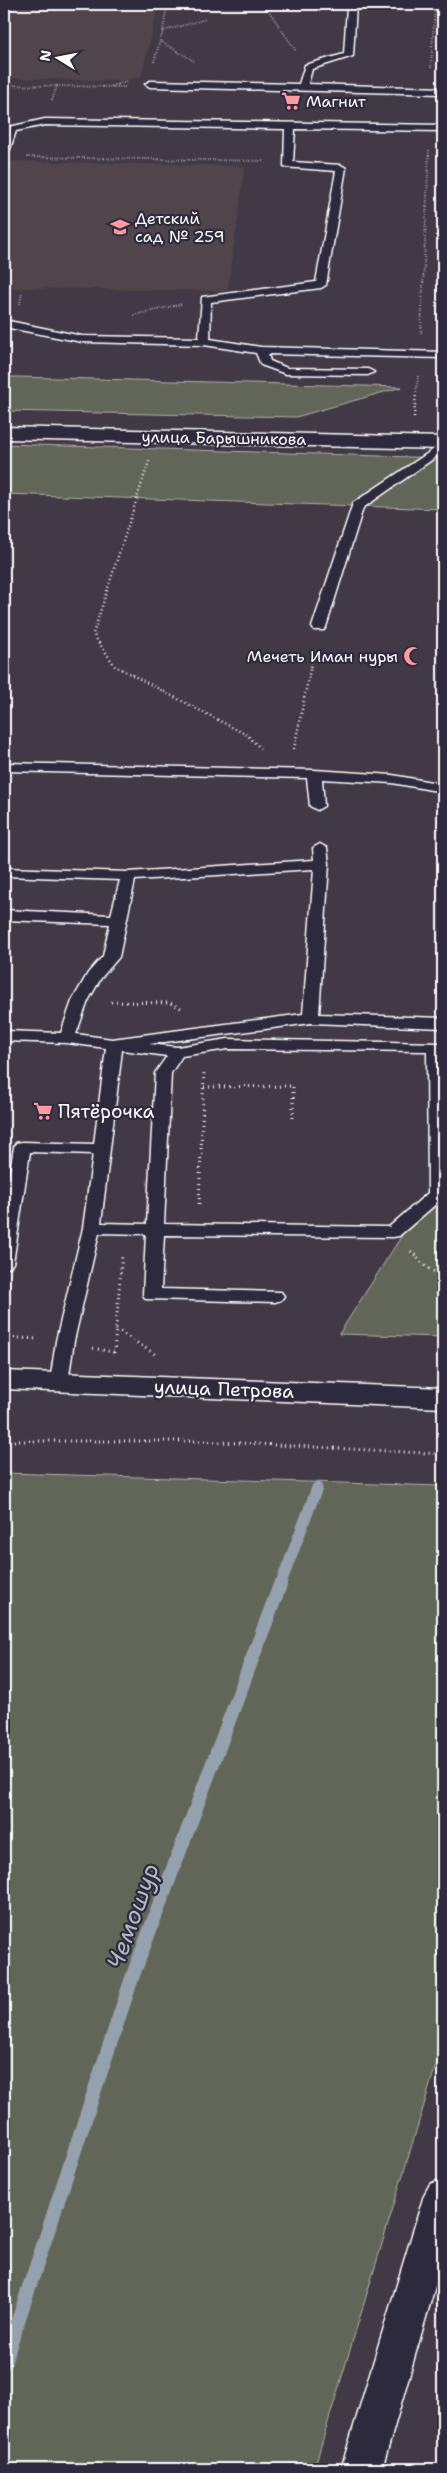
<svg xmlns="http://www.w3.org/2000/svg" width="447" height="2473" font-family="'Shantell Sans',sans-serif">
<rect width="100%" height="100%" fill="#423946"/>
<filter id="ink" filterUnits="userSpaceOnUse"><feTurbulence type="fractalNoise" baseFrequency=".02" numOctaves="2"/><feDisplacementMap in="SourceGraphic" scale="10" xChannelSelector="R" yChannelSelector="G"/><feConvolveMatrix kernelMatrix="1 2 1 2 8 2 1 2 1" color-interpolation-filters="sRGB"/></filter>
<g filter="url(#ink)">
<g fill="#4f444c">
<path d="M4 4H159L141 77 124 81 4 78Z"/>
<path d="M4 161 245 166 228 291 4 288Z"/>
</g>
<g fill="#626659" stroke="#b0b2ac">
<path d="M4 377H17L402 387 296 417 4 411Z"/>
<path d="M4 444 443 458V509L4 494Z"/>
<path d="M443 1171V1337L339 1334Z"/>
<path d="M4 1473 443 1486V2042L314 2469H4Z"/>
</g>
<g fill="none" stroke-linecap="round" stroke-linejoin="round">
<path stroke="#95a1af" stroke-width="11" d="M280 1586 317 1488"/>
<path stroke="#95a1af" stroke-width="14" d="M4 2363 133 1975 280 1585"/>
<g stroke="#fff" stroke-width="3">
<g id="service">
<path d="M344 4 356 5 353 56 312 69 308 84 443 88V94L150 87 145 84 150 81 299 84 305 65 344 54 347 7Z"/>
<path d="M45 119 443 125V131L295 129 293 162 341 165 346 168 326 285 321 288 211 302 210 339 261 347 443 352V358L268 354 270 361 287 368 368 369 374 372 368 375 286 374 261 365 256 353 204 345 82 342 4 327V320L82 336 199 338 202 297 316 282 336 171 284 167 285 129 45 125 16 131 9 152 4 155V139L9 127Z"/>
<path d="M443 443V452L363 508 326 627 324 630H314L312 627 353 503Z"/>
<path d="M4 763 314 770 392 775 443 784V792L392 783 322 779 324 806 317 810 310 806 307 778 4 771Z"/>
<path d="M320 844 327 848 329 864 319 1014 443 1018V1028L311 1023 149 1044 177 1047 228 1039 441 1043 443 1056V1198L399 1236 393 1237 164 1235 161 1289 281 1292 284 1296 281 1300 275 1302 146 1299 143 1295 146 1234 99 1233 74 1341 68 1382 66 1386 59 1388 52 1386 50 1382 56 1341 83 1228 93 1154 30 1152 13 1263 10 1267 4 1269V1209L14 1147 16 1143 22 1142 94 1144 106 1048 67 1043 4 1041V1031L61 1033 72 1001 88 973 103 956 110 924 4 920V910L111 915 120 880 4 876V868L128 872 314 860 313 848ZM314 869 303 1014 112 1039 76 1034 88 1001 101 978 119 957 135 880ZM228 1049 427 1051 428 1193 389 1227 164 1224 171 1073 182 1056ZM122 1050 167 1056 155 1073 147 1224 101 1223Z"/>
</g>
</g>
<g stroke="#fff" stroke-width="3">
<g id="minor">
<path d="M4 427 443 437V449L4 439Z"/>
<path d="M443 2179V2259L382 2469H341L424 2195 430 2184Z"/>
</g>
</g>
<g stroke="#fff" stroke-width="3">
<path id="secondary" d="M4 1371 443 1388V1408L4 1389Z"/>
</g>
<g stroke="#fff" stroke-width="2" stroke-dasharray="0.5 2" stroke-linecap="butt">
<path d="M264 4 296 51"/>
<path d="M163 31 167 4"/>
<path d="M194 61 160 41 163 31 206 19"/>
<path d="M154 62 160 41"/>
<path d="M431 68 435 4"/>
<path d="M4 85 57 86"/>
<path d="M111 86 127 82"/>
<path d="M52 100 57 86 126 87"/>
<path d="M27 157 266 161"/>
<path d="M20 304 22 293"/>
<path d="M134 315 182 304"/>
<path d="M421 333 429 149"/>
<path d="M416 394 418 376"/>
</g>
<g stroke="#fff" stroke-width="2.5" stroke-dasharray="1 3" stroke-linecap="butt">
<path d="M414 417 416 393"/>
<path d="M149 461 93 634 115 666 247 735 261 749"/>
<path d="M294 749 314 650"/>
</g>
<g stroke="#fff" stroke-width="3" stroke-dasharray="1 4" stroke-linecap="butt">
<path d="M111 1002 170 1003 183 1009"/>
<path d="M204 1087 293 1086V1118"/>
<path d="M199 1204 204 1073"/>
<path d="M411 1251 427 1268 443 1276"/>
<path d="M116 1329 156 1355"/>
<path d="M4 1337 36 1339"/>
<path d="M93 1348 117 1353"/>
<path d="M114 1353 122 1254"/>
<path d="M4 1441H202L443 1454"/>
</g>
<use href="#service" fill="#2f2a3d" fill-rule="evenodd"/>
<use href="#minor" fill="#2f2a3d" fill-rule="evenodd"/>
<use href="#secondary" fill="#2f2a3d" fill-rule="evenodd"/>
</g>
</g>
<defs>
<g id="supermarket-bare" transform="scale(1.5)"><path d="M-6-5.5h2.5l.6 2H6L4.5 2H-2.5L-4.4-4H-6ZM-1.5 3.2a1.3 1.3 0 1 0 .1 0ZM3 3.2a1.3 1.3 0 1 0 .1 0Z" fill="#ff9aa2" stroke="#2f2a3d" stroke-width="2.5" paint-order="stroke"/></g>
<g id="school-bare" transform="scale(1.5)"><path d="M0-5L7-2L0 1L-7-2ZM-4 1L0 2.5L4 1V4Q0 6-4 4Z" fill="#ff9aa2" stroke="#2f2a3d" stroke-width="2.5" paint-order="stroke"/></g>
<g id="mosque-bare" transform="scale(1.5)"><path d="M3.5-4.9A6 6 0 1 0 3.5 4.9A5 5 0 1 1 3.5-4.9Z" fill="#ff9aa2" stroke="#2f2a3d" stroke-width="2.5" paint-order="stroke"/></g>
</defs>
<g fill-rule="evenodd">
<use href="#supermarket-bare" x="291" y="101"/>
<use href="#school-bare" x="120" y="227"/>
<use href="#mosque-bare" x="413" y="656"/>
<use href="#supermarket-bare" x="43" y="1111"/>
</g>
<g text-anchor="middle" dominant-baseline="central" stroke-width="4.5" stroke-linejoin="round" paint-order="stroke">
<g font-size="16" fill="#fff" stroke="#2f2a3d" text-anchor="start">
<text x="306" y="101">Магнит</text>
<text x="135" y="218">Детский<tspan x="135" dy="18">сад № 259</tspan></text>
<text x="398" y="656" text-anchor="end">Мечеть Иман нуры</text>
</g>
<g font-size="16" fill="#fff" stroke="#2f2a3d">
<text transform="translate(224 438) rotate(1)">улица Барышникова</text>
</g>
<g font-size="19" fill="#fff" stroke="#2f2a3d" text-anchor="start">
<text x="58" y="1111">Пятёрочка</text>
</g>
<g font-size="19" fill="#fff" stroke="#2f2a3d">
<text transform="translate(224 1389) rotate(2)">улица Петрова</text>
</g>
<g font-size="24" font-style="italic" fill="#afb9c3" stroke="#2f2a3d">
<text transform="translate(133 1916) rotate(-70)">Чемошур</text>
</g>
</g>
<rect width="447" height="2473" fill="none" stroke="#2f2a3d" stroke-width="20"/>
<rect x="10" y="10" width="427" height="2453" fill="none" stroke="#fff" stroke-width="2" filter="url(#ink)"/>
<g transform="translate(58 58) rotate(280)" stroke="#2f2a3d" stroke-width="4" paint-order="stroke">
<path d="M0-4L9 19L0 12L-9 19Z" fill="#ffffff"/>
<text y="-8" font-size="14" font-weight="bold" text-anchor="middle" fill="#ffffff">N</text>
</g>
</svg>
